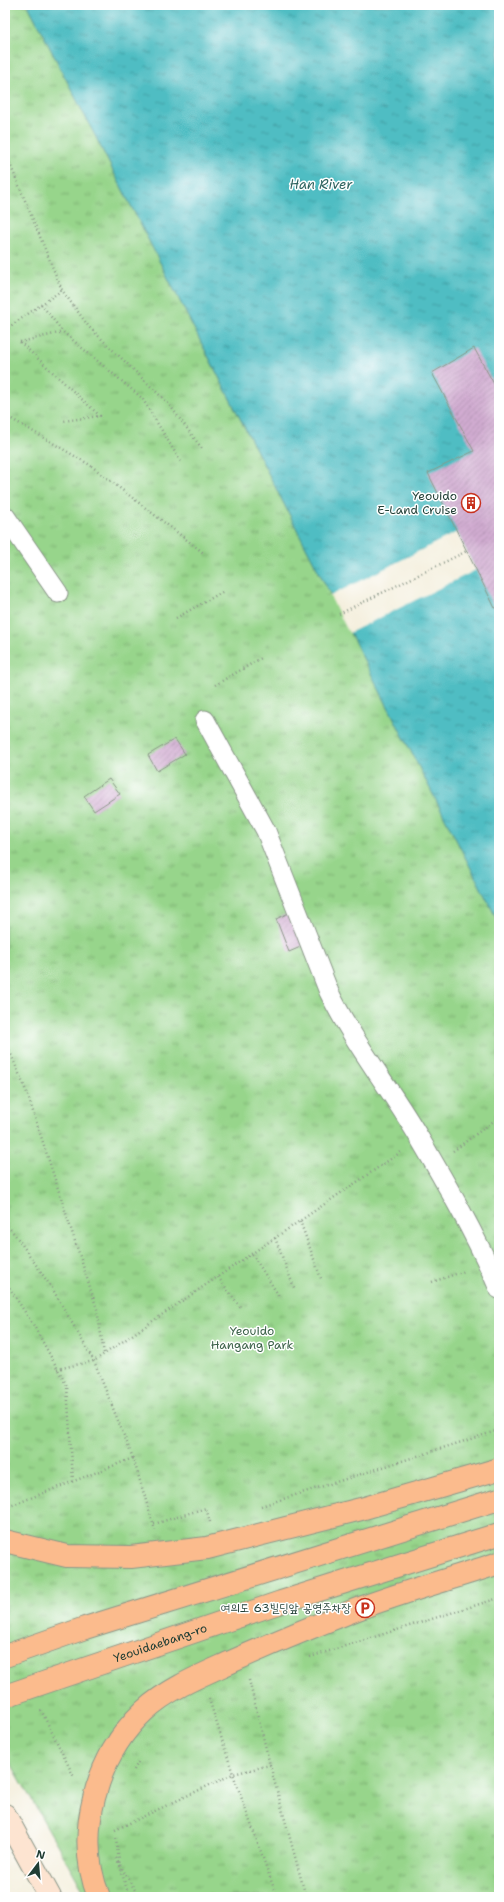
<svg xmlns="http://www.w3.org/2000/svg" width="504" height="1902" font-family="'Shantell Sans','Poor Story',sans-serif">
<defs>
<pattern id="park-tufts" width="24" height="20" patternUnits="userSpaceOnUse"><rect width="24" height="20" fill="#97d58b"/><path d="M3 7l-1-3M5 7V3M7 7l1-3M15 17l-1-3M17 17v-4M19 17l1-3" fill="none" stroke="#7bae72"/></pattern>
<pattern id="water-ripples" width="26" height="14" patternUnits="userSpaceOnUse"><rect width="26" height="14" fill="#4fbdc3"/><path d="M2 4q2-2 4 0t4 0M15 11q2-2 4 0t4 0" fill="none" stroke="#419b9f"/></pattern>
<pattern id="building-hatch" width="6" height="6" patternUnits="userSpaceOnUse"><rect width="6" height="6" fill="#d1acd1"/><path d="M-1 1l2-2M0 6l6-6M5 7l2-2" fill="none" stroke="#a98daa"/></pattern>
</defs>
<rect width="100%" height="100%" fill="#fff"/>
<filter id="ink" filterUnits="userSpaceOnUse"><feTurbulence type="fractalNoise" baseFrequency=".025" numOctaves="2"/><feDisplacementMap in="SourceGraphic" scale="8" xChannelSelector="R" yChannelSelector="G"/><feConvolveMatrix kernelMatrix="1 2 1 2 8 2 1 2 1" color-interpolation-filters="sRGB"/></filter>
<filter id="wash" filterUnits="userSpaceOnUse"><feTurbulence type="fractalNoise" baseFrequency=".012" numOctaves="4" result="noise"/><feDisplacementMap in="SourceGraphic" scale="16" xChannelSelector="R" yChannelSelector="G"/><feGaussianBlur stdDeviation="0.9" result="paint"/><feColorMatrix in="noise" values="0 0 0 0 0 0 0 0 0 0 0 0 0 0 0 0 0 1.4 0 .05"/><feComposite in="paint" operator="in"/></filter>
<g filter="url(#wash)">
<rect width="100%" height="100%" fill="#f4efdd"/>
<path fill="url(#park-tufts)" stroke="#5b8960" d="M5 5H28L499 923V1897H87L5 1753Z"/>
<path fill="url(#water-ripples)" stroke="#377d7c" d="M28 5H499V923Z"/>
<path fill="#f4efdd" d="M457 532 476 570 349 633 330 596Z"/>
<g id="blocks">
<g fill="url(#building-hatch)">
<path d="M474 348 499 393V607L495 608 428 473 474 451 432 373Z"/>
<path d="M175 739 185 754 157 771 148 755Z"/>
<path d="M109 779 120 794 94 811 84 796Z"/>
<path d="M291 912 305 945 289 952 276 919Z"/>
</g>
</g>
</g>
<g filter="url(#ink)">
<use href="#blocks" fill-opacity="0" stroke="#8a9688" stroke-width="1"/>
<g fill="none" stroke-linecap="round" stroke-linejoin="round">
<g stroke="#8a9688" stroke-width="21">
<g id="pedestrian">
<path d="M5 516 58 593"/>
<path d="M205 720 266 831 329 992C354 1044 391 1089 420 1139 448 1187 477 1237 499 1289"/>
</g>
</g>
<g stroke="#8a9688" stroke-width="24">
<path id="secondary" d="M5 1815 50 1897"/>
</g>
<g stroke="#8a9688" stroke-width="2.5" stroke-dasharray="1 3" stroke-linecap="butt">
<path d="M5 152 62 290 89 327 168 403 203 450"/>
<path d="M41 304 63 332 142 398 181 462"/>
<path d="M5 330 62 290"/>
<path d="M20 342 100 416 63 421"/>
<path d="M20 342 63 332"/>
<path d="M5 415 90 465 205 554"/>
<path d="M339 614 467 551"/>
<path d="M176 618 224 591"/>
<path d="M215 685 263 657"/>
<path d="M5 1040 27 1093 97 1309 104 1354"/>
<path d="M453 1151 498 1118"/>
<path d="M300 1221 322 1281"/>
<path d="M5 1223 16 1236 52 1288 94 1361 133 1458 155 1530"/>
<path d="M275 1238 295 1290"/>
<path d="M252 1254 279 1296"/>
<path d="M218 1277 241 1308"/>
<path d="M5 1281 34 1326 67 1386 73 1480"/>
<path d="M432 1282 465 1271"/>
<path d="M57 1369 94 1361 401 1152"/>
<path d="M5 1508 133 1458"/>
<path d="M154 1524 206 1508 210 1522"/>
<path d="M249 1680 270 1765"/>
<path d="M209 1699 233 1774 277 1897"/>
<path d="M41 1710 74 1777"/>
<path d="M115 1830 233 1774 270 1765 306 1897"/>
<path d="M116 1858 139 1897"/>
</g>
<use href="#pedestrian" stroke="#fff" stroke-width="19"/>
<use href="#secondary" stroke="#fde4d1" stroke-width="22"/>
<g stroke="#8a9688" stroke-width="24" stroke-linecap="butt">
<g id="primary-bridge">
<path d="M5 1541 67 1556 131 1557 207 1548 361 1509 499 1469"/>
<path d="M5 1656 85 1628 499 1499"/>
<path id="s1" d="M5 1696 281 1602 499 1534"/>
<path d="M99 1897C74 1835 96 1756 144 1711 169 1688 202 1675 233 1661 273 1643 314 1626 355 1610 402 1592 451 1579 499 1563"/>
</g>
</g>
<g stroke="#8a9688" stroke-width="2.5" stroke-dasharray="1 3" stroke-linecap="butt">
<path d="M261 1506 499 1430"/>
<path d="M310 1657 499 1598"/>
<path d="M134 1770 139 1760"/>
<path d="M116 1838C118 1858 122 1878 130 1897"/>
</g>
<use href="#primary-bridge" stroke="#fbbb8d" stroke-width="22"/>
</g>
</g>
<defs>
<g id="building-ring" transform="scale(1)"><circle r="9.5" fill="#fff" stroke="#c8321e" stroke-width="1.5"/><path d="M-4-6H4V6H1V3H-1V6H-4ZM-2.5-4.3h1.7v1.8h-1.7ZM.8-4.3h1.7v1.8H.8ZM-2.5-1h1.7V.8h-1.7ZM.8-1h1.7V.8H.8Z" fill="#c8321e"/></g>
<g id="parking-ring" transform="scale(1)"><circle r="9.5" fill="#fff" stroke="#c8321e" stroke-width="1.5"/><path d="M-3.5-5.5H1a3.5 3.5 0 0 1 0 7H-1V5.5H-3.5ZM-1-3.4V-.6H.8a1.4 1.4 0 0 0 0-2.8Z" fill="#c8321e"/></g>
</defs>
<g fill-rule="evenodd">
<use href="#building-ring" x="471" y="503"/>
<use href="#parking-ring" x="365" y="1608"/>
</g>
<g text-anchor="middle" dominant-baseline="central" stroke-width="3" stroke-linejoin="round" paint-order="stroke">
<g font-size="12" fill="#1f3d34" stroke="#fff" text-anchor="end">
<text x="457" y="496">Yeouido<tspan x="457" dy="14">E-Land Cruise</tspan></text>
<text x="351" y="1608">여의도 63빌딩앞 공영주차장</text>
</g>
<g font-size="12" fill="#3d634a" stroke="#fff">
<text x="252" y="1331">Yeouido<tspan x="252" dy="14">Hangang Park</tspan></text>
</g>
<g font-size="12" fill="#1f3d34" stroke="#fff">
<text stroke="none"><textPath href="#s1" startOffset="164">Yeouidaebang-ro</textPath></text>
</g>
<g font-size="13" font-style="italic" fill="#2d635f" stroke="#fff">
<text x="321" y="184">Han River</text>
</g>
</g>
<rect width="504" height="1902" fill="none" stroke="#fff" stroke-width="20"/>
<g transform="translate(38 1864) rotate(16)" stroke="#ffffff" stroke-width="3" paint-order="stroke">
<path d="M0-3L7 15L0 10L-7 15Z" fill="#1f3d34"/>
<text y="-6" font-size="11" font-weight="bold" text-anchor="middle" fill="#1f3d34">N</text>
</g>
</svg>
